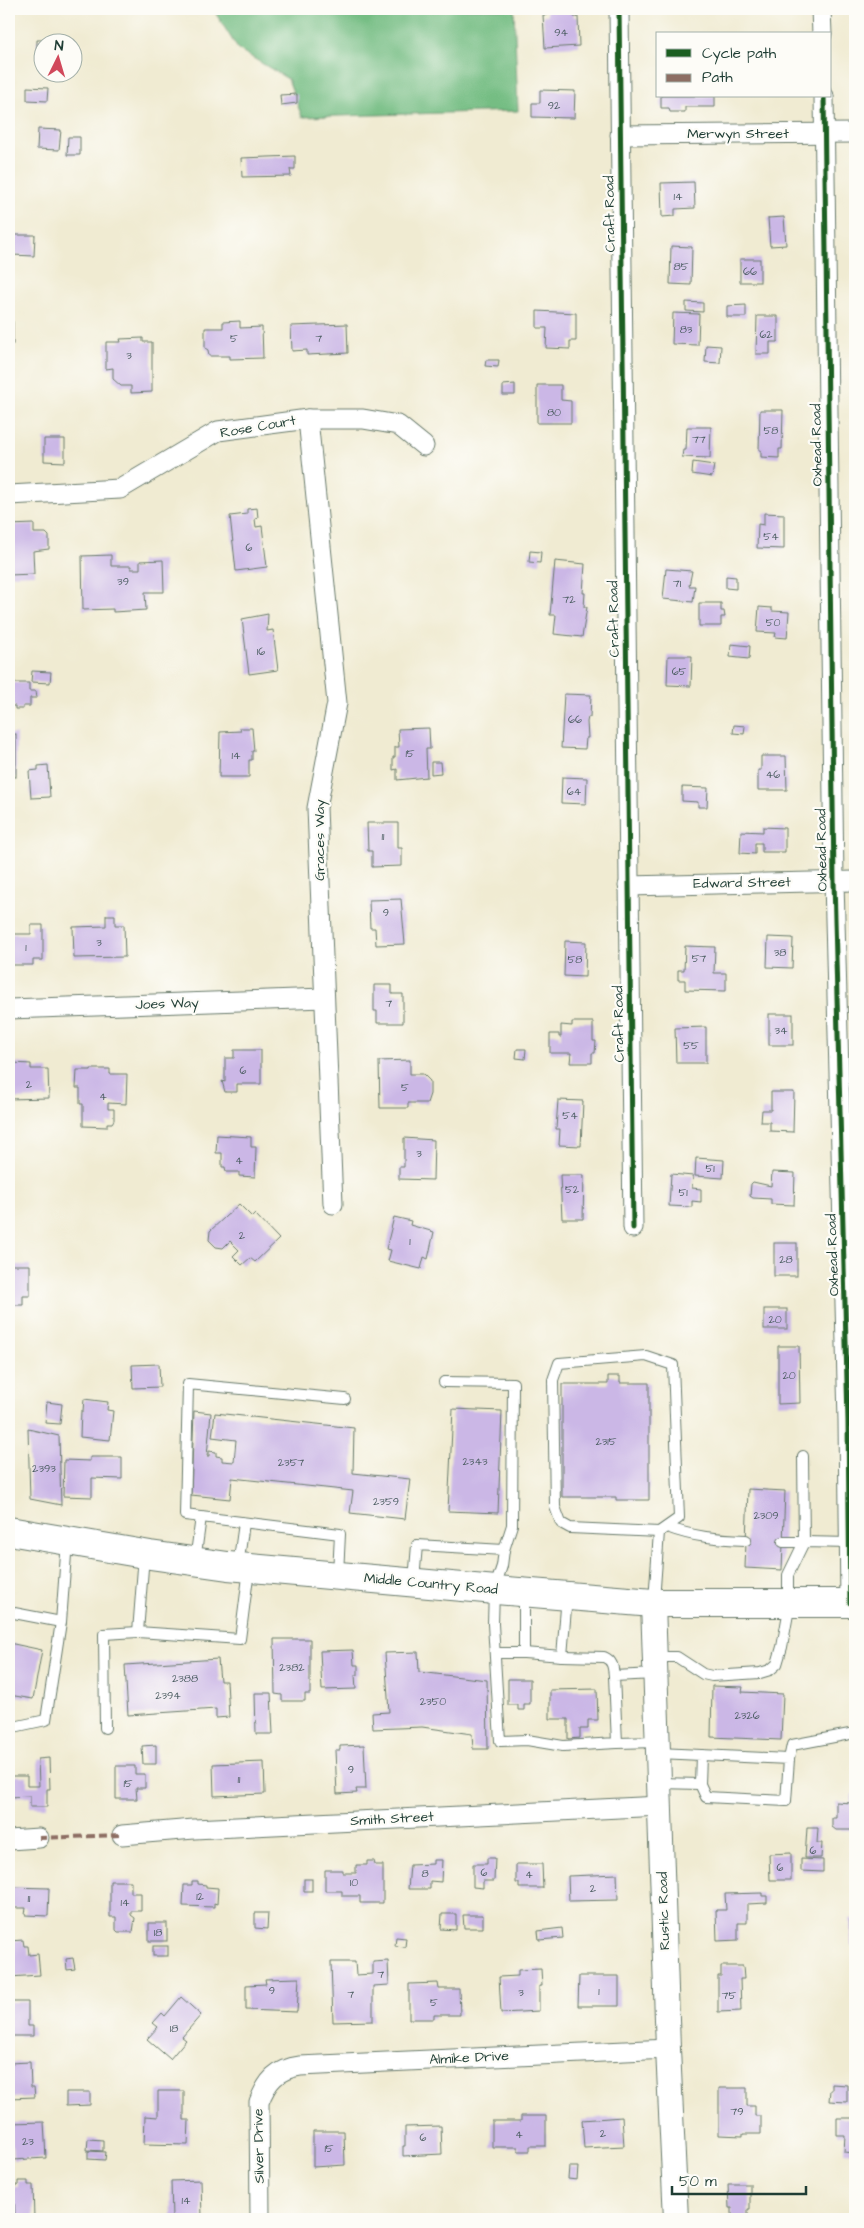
<svg xmlns="http://www.w3.org/2000/svg" width="864" height="2228" font-family="'Architects Daughter',sans-serif">
<rect width="100%" height="100%" fill="#fdfcf7"/>
<filter id="ink" filterUnits="userSpaceOnUse"><feTurbulence type="fractalNoise" baseFrequency=".02" numOctaves="2"/><feDisplacementMap in="SourceGraphic" scale="10" xChannelSelector="R" yChannelSelector="G"/><feConvolveMatrix kernelMatrix="1 2 1 2 8 2 1 2 1" color-interpolation-filters="sRGB"/></filter>
<filter id="wash" filterUnits="userSpaceOnUse"><feTurbulence type="fractalNoise" baseFrequency=".0096" numOctaves="4" result="noise"/><feDisplacementMap in="SourceGraphic" scale="20" xChannelSelector="R" yChannelSelector="G"/><feGaussianBlur stdDeviation="1.12" result="paint"/><feColorMatrix in="noise" values="0 0 0 0 0 0 0 0 0 0 0 0 0 0 0 0 0 1.4 0 .05"/><feComposite in="paint" operator="in"/></filter>
<g filter="url(#wash)">
<rect width="100%" height="100%" fill="#f0ebd2"/>
<path fill="#75bd83" stroke="#4a7d5c" d="M213 9H514L518 111 302 117 288 79 238 49Z"/>
<g id="blocks">
<g fill="#cbb7e6">
<path d="M547 9H573L574 17H578L579 46 545 48 543 15H547Z"/>
<path d="M37 40H52V42H42V51H37Z"/>
<path d="M27 87 48 88 47 101 27 100Z"/>
<path d="M540 90 575 91 574 118 532 117V103H540Z"/>
<path d="M297 94V103L281 105 280 95Z"/>
<path d="M661 96H715V107H685V112H670L669 108H661Z"/>
<path d="M38 129 61 130 59 150 37 149Z"/>
<path d="M68 137H80V155H67Z"/>
<path d="M295 156V169H290L291 176 242 177 241 158Z"/>
<path d="M694 182 695 208 675 209V216L662 217 661 183Z"/>
<path d="M784 217 786 245 770 246 768 218Z"/>
<path d="M9 235H35L34 256 12 255V266H9Z"/>
<path d="M671 246 692 247 691 285 670 284Z"/>
<rect x="740" y="259" width="20" height="23"/>
<path d="M686 302 703 303V312L686 311Z"/>
<path d="M746 305V317H727V306Z"/>
<path d="M537 311 576 313V341H570V349L546 348 547 328H537Z"/>
<path d="M673 313 699 314 698 345 672 344Z"/>
<path d="M757 316H778V342H770V354H756Z"/>
<path d="M240 321V328L262 327 263 358 230 359V356H209L208 350 205 348V328H223V322Z"/>
<rect x="9" y="322" width="4" height="22"/>
<path d="M347 324 348 353 307 355V350L292 351 291 326Z"/>
<path d="M143 338V342H152V392L131 393V386H121L113 379V368L106 369V342H121L120 339Z"/>
<path d="M706 345 721 346 720 363 705 362Z"/>
<path d="M486 360H499L498 367 485 366Z"/>
<path d="M515 384V395H503V385Z"/>
<path d="M537 385H561V400L571 401V423H537Z"/>
<path d="M760 410H783L782 449H779V458L761 457V450H759Z"/>
<path d="M687 427H711L710 458 682 457 683 450H686Z"/>
<path d="M44 439H65V462L44 461Z"/>
<path d="M693 462 714 465 712 477 692 474Z"/>
<path d="M257 508 258 518 255 519 256 527 262 526 267 567 236 571 230 516 247 514V509Z"/>
<path d="M764 513 784 514V549L757 548 758 524 764 525Z"/>
<path d="M34 524V533H46L49 536V549L33 551 34 574 9 575V525Z"/>
<path d="M530 551 541 552 540 563 529 562Z"/>
<path d="M111 555V566H131V569H140V561L163 560 164 592H145L146 610 113 612V609L83 610 82 556Z"/>
<path d="M555 561 585 564 583 593H585L584 607H587L582 637 554 634 556 615H550Z"/>
<path d="M666 569 692 571 689 586H695L693 602 663 599Z"/>
<path d="M726 576 736 577V589L726 588Z"/>
<path d="M699 603H721V611H724L725 617H721V626H699Z"/>
<path d="M759 607 772 608V611L789 612 787 638 775 637 776 633 757 632Z"/>
<path d="M268 614 267 631 273 630 278 670 249 674 242 619Z"/>
<path d="M731 644 750 646 749 659 730 657Z"/>
<path d="M668 656H692L691 686 667 685Z"/>
<path d="M32 671 51 672 50 683 31 682Z"/>
<path d="M9 683H29V691H36L37 698H30V706H23V709H15V706H9Z"/>
<path d="M564 694 591 695 590 717H588L587 722 588 738H586L585 749 561 748Z"/>
<path d="M734 725 745 726 744 734 733 733Z"/>
<path d="M240 728H252L254 751H252V760H249V777H219L220 732 241 731Z"/>
<path d="M429 728 430 749H426L427 777 397 780V769L393 770V757H395V747H399L398 729Z"/>
<rect x="9" y="734" width="7" height="43"/>
<path d="M761 756H786L787 790H758V770H761Z"/>
<path d="M431 762H440L441 773 431 774Z"/>
<path d="M48 765 50 797 31 798 29 771 38 770V766Z"/>
<path d="M562 777 587 778 586 804 561 803Z"/>
<path d="M682 787 708 788 707 807H698V802L682 801Z"/>
<path d="M367 823H398V848H402V866L372 867V851H368Z"/>
<path d="M763 827 785 828V852H762V843H755V854L740 853 741 831 763 832Z"/>
<path d="M401 899 405 944 376 945 375 928H370L369 900Z"/>
<path d="M106 915H115V925H124L125 957 74 958 73 927 106 926Z"/>
<path d="M31 925H43V960H33V965H9V934H31Z"/>
<path d="M768 937 793 938 792 968 767 967Z"/>
<path d="M565 941 586 942 585 977 564 976Z"/>
<path d="M685 946 715 947 714 973H726V991L685 990V980H678V970H684Z"/>
<path d="M374 985H392V994H403V1023H377V1011H374Z"/>
<rect x="769" y="1014" width="24" height="31"/>
<path d="M572 1022H593V1041H596L595 1053H592V1063H570L571 1053H550V1034H559V1037H561V1025L572 1026Z"/>
<path d="M706 1027V1063H676L675 1028Z"/>
<path d="M517 1049H526L525 1059 516 1058Z"/>
<path d="M234 1050H261V1084H237V1092H225L222 1081 225 1082V1058H234Z"/>
<path d="M410 1060V1074H423L430 1081V1094L427 1103H408V1108H380L379 1061Z"/>
<path d="M13 1063 31 1064V1069H48L49 1098 9 1099V1065H13Z"/>
<path d="M91 1069H110V1074H127L126 1104 108 1103V1109H114V1120L112 1123H107V1127L83 1126V1104H80V1088H76L77 1070H91Z"/>
<path d="M771 1092H794L793 1132 770 1131V1122H761L762 1110H771Z"/>
<path d="M558 1100 583 1101 581 1146 559 1145 560 1129H556Z"/>
<path d="M217 1135 251 1137V1147H256L255 1177 239 1176V1172H226L225 1167H222V1153H216Z"/>
<path d="M404 1138 434 1140 433 1180 399 1179V1167H404Z"/>
<path d="M696 1158 724 1160 723 1178 695 1176Z"/>
<path d="M772 1172 795 1173 794 1205 771 1204V1199L753 1198 750 1196 751 1184 753 1182 771 1186Z"/>
<path d="M671 1174 693 1176 692 1188 701 1189V1202L692 1201V1207L669 1206Z"/>
<path d="M560 1175H584L583 1219H562Z"/>
<path d="M239 1204 252 1217 255 1214 279 1239 255 1262 250 1258 242 1265 233 1256 239 1250 230 1241 223 1248 216 1247 209 1240 210 1231Z"/>
<path d="M394 1217 411 1221 410 1225 434 1232 428 1259 424 1257 421 1269 388 1261 391 1250 386 1249Z"/>
<rect x="774" y="1243" width="23" height="33"/>
<path d="M9 1265H30V1296H23V1305H9Z"/>
<rect x="764" y="1309" width="23" height="20"/>
<path d="M778 1346H799L800 1403 778 1404Z"/>
<path d="M159 1364 160 1387 133 1388 132 1365Z"/>
<path d="M608 1376H620V1383H649V1500H616V1497H562V1384H608Z"/>
<path d="M84 1399 108 1402 107 1410 113 1411 110 1440 80 1437 81 1411H83Z"/>
<path d="M47 1402 62 1404 60 1424 45 1423Z"/>
<path d="M453 1409 502 1411 498 1513 448 1511Z"/>
<path d="M194 1411 211 1413 207 1456H209V1451L216 1452V1456L222 1457V1461L234 1462 236 1440 212 1437 215 1413 354 1428 353 1473 410 1479 405 1519 350 1513 353 1491 232 1478 230 1499 191 1495Z"/>
<path d="M28 1429 59 1436 61 1505 30 1499Z"/>
<path d="M90 1457H122V1479L92 1478V1497L63 1496 64 1460 90 1461Z"/>
<path d="M748 1489 785 1491 782 1570 745 1568Z"/>
<path d="M274 1639H310V1694H305V1701H282V1695L275 1694Z"/>
<path d="M9 1643 42 1650 33 1699 9 1695Z"/>
<path d="M353 1650 354 1665H358V1675H355L356 1689 322 1690 320 1651Z"/>
<path d="M418 1652 419 1672 487 1680 488 1749H473L472 1734 422 1727 373 1729 372 1713 389 1712 385 1653Z"/>
<path d="M218 1659 220 1681H227L229 1717 216 1718V1709L128 1715 125 1665Z"/>
<path d="M508 1679H530V1704H524V1710H518V1705H508Z"/>
<path d="M712 1686 743 1687 742 1692 783 1694 781 1740 711 1737Z"/>
<path d="M597 1689 598 1720H588V1729H580V1738L568 1739V1719H550V1690Z"/>
<path d="M255 1693H271L273 1734H256Z"/>
<path d="M156 1745V1764H143L142 1746Z"/>
<path d="M364 1745 366 1789H356L357 1793 337 1794 335 1750H340V1746Z"/>
<path d="M49 1758 50 1789H47V1807H30V1796L9 1797V1776H27V1786H39L38 1759Z"/>
<path d="M264 1762 265 1794 214 1796 213 1764Z"/>
<path d="M116 1766H135V1774H145V1788H136L137 1799H116Z"/>
<path d="M852 1794H855V1830H836L832 1827V1818H836V1802L851 1803Z"/>
<path d="M807 1828H818L817 1843H822L821 1858H805Z"/>
<path d="M791 1853V1880H770L769 1854Z"/>
<path d="M487 1858H495L494 1881H483V1888L473 1887V1864H487Z"/>
<path d="M801 1859 823 1860V1872L801 1871Z"/>
<path d="M433 1860H442L441 1882 430 1881V1889H408L410 1865 433 1864Z"/>
<path d="M367 1861H374L375 1865H383V1903H360V1896H342V1891H325V1870H343V1873H356V1865H367Z"/>
<path d="M516 1864H542L543 1888H519V1883H516Z"/>
<path d="M617 1874 618 1900 569 1901 568 1876Z"/>
<rect x="304" y="1879" width="8" height="12"/>
<path d="M110 1881H131V1893H141V1911H131V1915L135 1918 133 1932H118L116 1930V1917H110Z"/>
<path d="M192 1881H198V1884L206 1885V1887L218 1888 217 1904 214 1903V1907L183 1906 184 1885H192Z"/>
<path d="M9 1887 49 1888 48 1916 25 1915 26 1908H9Z"/>
<path d="M762 1893V1896H767V1903L747 1904V1923H738V1940L717 1941 716 1910H726L725 1894Z"/>
<path d="M255 1913H268L267 1929 255 1928Z"/>
<path d="M442 1914H456V1930L441 1929Z"/>
<path d="M463 1915H483V1928H464Z"/>
<path d="M855 1918V1946H851L850 1919Z"/>
<rect x="149" y="1923" width="18" height="18"/>
<path d="M562 1928 563 1938 539 1940 538 1931Z"/>
<path d="M396 1937 406 1938 405 1947 395 1946Z"/>
<path d="M23 1940 24 1946H28L29 1955 38 1954 40 1975 9 1977V1941Z"/>
<rect x="153" y="1946" width="15" height="10"/>
<path d="M73 1958 75 1969 67 1970 66 1959Z"/>
<path d="M388 1961 389 1985 373 1986V2021L333 2022 331 1962H355L356 1975 373 1974V1962Z"/>
<path d="M721 1966H743L744 1979H740L741 2011 718 2012V1976H721Z"/>
<path d="M541 1969 542 1986H539V2011L501 2013 499 1977 518 1976V1970Z"/>
<path d="M579 1976H619V2006H578Z"/>
<path d="M299 1978 297 2012 246 2010V1985L266 1984 265 1979Z"/>
<path d="M438 1983 439 1989H459L460 2015H434V2019H409V1984Z"/>
<path d="M181 1997 201 2015 182 2037 186 2040 170 2059 147 2039 158 2027 153 2023 162 2013 165 2016Z"/>
<path d="M9 2002H28V2026H33V2036H9Z"/>
<path d="M30 2062 31 2087H34L35 2097 10 2098 9 2063Z"/>
<path d="M832 2084 847 2085V2102L829 2101 830 2090H832Z"/>
<path d="M719 2088H747V2106H755V2116H761V2134H743V2136L719 2135Z"/>
<path d="M158 2091H184V2120H189L188 2145 144 2144 145 2116 158 2117Z"/>
<path d="M66 2092H90V2105L66 2106Z"/>
<path d="M521 2116H546V2146H530V2151H518V2147H492V2121H521Z"/>
<path d="M622 2117 624 2146 584 2148 582 2120Z"/>
<path d="M837 2118H855V2153L844 2152 845 2135H837Z"/>
<path d="M44 2122 46 2158 13 2160 11 2123Z"/>
<path d="M441 2126 442 2154 403 2156V2146H405V2127Z"/>
<path d="M313 2131H344L345 2165 313 2167Z"/>
<path d="M88 2139 103 2140V2151L87 2150Z"/>
<path d="M88 2151 106 2152 105 2160 88 2159Z"/>
<path d="M569 2167H578L577 2180 568 2179Z"/>
<path d="M201 2180 202 2219H172L171 2181Z"/>
<path d="M18 2181H28V2185H33L34 2219H15L14 2186H18Z"/>
<path d="M728 2184H750V2209H748V2217H751L752 2219H729V2217H732V2208H729Z"/>
</g>
</g>
</g>
<g filter="url(#ink)">
<use href="#blocks" fill-opacity="0" stroke="#687a6b" stroke-width="1"/>
<g fill="none" stroke-linecap="round" stroke-linejoin="round">
<g stroke="#687a6b" stroke-width="12">
<g id="service">
<path d="M646 1356 673 1365 679 1518 659 1532 570 1528 561 1523 555 1507 553 1380 559 1363Z"/>
<path d="M444 1382 513 1383 512 1525 504 1550"/>
<path d="M667 1527C693 1537 717 1539 746 1540"/>
<path d="M783 1542H804L803 1456"/>
<path d="M144 1555 138 1632 240 1639 249 1569"/>
<path d="M195 1561 201 1517"/>
<path d="M238 1566 244 1523"/>
<path d="M338 1574 340 1534 185 1515 188 1384 345 1399"/>
<path d="M414 1581 417 1545 504 1550 502 1566 494 1590 493 1624 500 1741 527 1740 563 1746 617 1743 614 1676 655 1674"/>
<path d="M654 1601 659 1532"/>
<path d="M788 1602V1575L804 1542 850 1543"/>
<path d="M9 1612 61 1622 67 1541"/>
<path d="M495 1653H524V1593"/>
<path d="M524 1653 562 1656 567 1596"/>
<path d="M562 1656 604 1657C613 1661 613 1667 614 1676"/>
<path d="M656 1657H677L703 1674 712 1676 760 1673 770 1670 777 1664 782 1647 790 1603"/>
<path d="M9 1728 46 1720 61 1622"/>
<path d="M105 1728 104 1634 138 1632"/>
<path d="M617 1743 658 1742"/>
<path d="M659 1753 701 1755 700 1784 660 1783"/>
<path d="M789 1759 792 1745 855 1733"/>
<path d="M700 1784 706 1797 786 1801 789 1759 701 1755"/>
</g>
</g>
<g stroke="#687a6b" stroke-width="21">
<g id="minor">
<path d="M619 9 633 1228"/>
<path d="M821 9 822 34"/>
<path d="M824 96 834 881 848 1420 850 1603"/>
<path d="M620 135 855 133"/>
<path d="M308 419 337 703 317 808 333 1204"/>
<path d="M9 495 120 489 218 431 308 419H363L398 425 424 446"/>
<path d="M628 886 855 881"/>
<path d="M9 1009 324 998"/>
<path d="M122 1835 194 1829 661 1806"/>
<path d="M9 1840 39 1838"/>
<path d="M260 2219 259 2102C267 2081 277 2069 300 2066L668 2049"/>
</g>
</g>
<g stroke="#687a6b" stroke-width="26">
<path id="tertiary" d="M653 1603 668 2049 676 2219"/>
</g>
<g stroke="#687a6b" stroke-width="30">
<path id="primary" d="M9 1531 150 1555 228 1566 496 1590 653 1603H855"/>
</g>
<use href="#service" stroke="#fff" stroke-width="10"/>
<use href="#minor" stroke="#fff" stroke-width="19"/>
<use href="#tertiary" stroke="#fff" stroke-width="24"/>
<use href="#primary" stroke="#fff" stroke-width="28"/>
<path stroke="#8d6e63" stroke-width="4" stroke-dasharray="8 4" stroke-linecap="butt" d="M39 1838 122 1835"/>
<g stroke="#fdfcf7" stroke-width="8">
<g id="cycleway">
<path d="M619 9 633 1228"/>
<path d="M824 96 834 881 848 1420 850 1603"/>
</g>
</g>
<use href="#cycleway" stroke="#1b5e20" stroke-width="5"/>
</g>
</g>
<g text-anchor="middle" dominant-baseline="central" stroke-width="4.5" stroke-linejoin="round" paint-order="stroke">
<g font-size="11" fill="#4a5c60">
<text x="561" y="32">94</text>
<text x="554" y="105">92</text>
<text x="678" y="196">14</text>
<text x="681" y="266">85</text>
<text x="750" y="271">66</text>
<text x="686" y="329">83</text>
<text x="766" y="334">62</text>
<text x="234" y="338">5</text>
<text x="319" y="338">7</text>
<text x="129" y="355">3</text>
<text x="554" y="412">80</text>
<text x="771" y="430">58</text>
<text x="699" y="439">77</text>
<text x="771" y="536">54</text>
<text x="249" y="547">6</text>
<text x="123" y="581">39</text>
<text x="677" y="583">71</text>
<text x="569" y="599">72</text>
<text x="773" y="622">50</text>
<text x="261" y="651">16</text>
<text x="679" y="671">65</text>
<text x="575" y="719">66</text>
<text x="410" y="753">15</text>
<text x="236" y="755">14</text>
<text x="773" y="774">46</text>
<text x="574" y="791">64</text>
<text x="383" y="836">11</text>
<text x="386" y="912">9</text>
<text x="99" y="942">3</text>
<text x="26" y="947">1</text>
<text x="780" y="952">38</text>
<text x="699" y="958">57</text>
<text x="575" y="959">58</text>
<text x="389" y="1003">7</text>
<text x="781" y="1030">34</text>
<text x="691" y="1045">55</text>
<text x="243" y="1070">6</text>
<text x="29" y="1084">2</text>
<text x="405" y="1087">5</text>
<text x="103" y="1096">4</text>
<text x="570" y="1115">54</text>
<text x="419" y="1153">3</text>
<text x="239" y="1160">4</text>
<text x="710" y="1168">51</text>
<text x="572" y="1189">52</text>
<text x="683" y="1192">51</text>
<text x="242" y="1235">2</text>
<text x="410" y="1241">1</text>
<text x="786" y="1259">28</text>
<text x="775" y="1319">20</text>
<text x="789" y="1375">20</text>
<text x="606" y="1441">2315</text>
<text x="475" y="1461">2343</text>
<text x="291" y="1462">2357</text>
<text x="44" y="1468">2393</text>
<text x="386" y="1501">2359</text>
<text x="766" y="1515">2309</text>
<text x="292" y="1667">2382</text>
<text x="185" y="1678">2388</text>
<text x="168" y="1695">2394</text>
<text x="433" y="1701">2350</text>
<text x="747" y="1715">2326</text>
<text x="351" y="1769">9</text>
<text x="239" y="1779">11</text>
<text x="128" y="1783">15</text>
<text x="813" y="1850">6</text>
<text x="780" y="1867">6</text>
<text x="484" y="1872">6</text>
<text x="425" y="1873">8</text>
<text x="529" y="1874">4</text>
<text x="354" y="1882">10</text>
<text x="593" y="1888">2</text>
<text x="200" y="1896">12</text>
<text x="29" y="1898">11</text>
<text x="125" y="1902">14</text>
<text x="158" y="1932">18</text>
<text x="381" y="1974">7</text>
<text x="272" y="1990">9</text>
<text x="599" y="1991">1</text>
<text x="521" y="1992">3</text>
<text x="351" y="1994">7</text>
<text x="729" y="1995">75</text>
<text x="434" y="2002">5</text>
<text x="174" y="2028">18</text>
<text x="737" y="2111">79</text>
<text x="603" y="2133">2</text>
<text x="519" y="2134">4</text>
<text x="423" y="2137">6</text>
<text x="28" y="2141">23</text>
<text x="329" y="2148">15</text>
<text x="186" y="2200">14</text>
</g>
<g font-size="14" fill="#1f3d34" stroke="#fdfcf7">
<text x="738" y="134">Merwyn Street</text>
<text transform="translate(610 214) rotate(-91)">Craft Road</text>
<text transform="translate(258 427) rotate(-10)">Rose Court</text>
<text transform="translate(817 445) rotate(-91)">Oxhead Road</text>
<text transform="translate(614 619) rotate(-91)">Craft Road</text>
<text transform="translate(320 840) rotate(-90)">Graces Way</text>
<text transform="translate(822 850) rotate(-91)">Oxhead Road</text>
<text transform="translate(742 883) rotate(-1)">Edward Street</text>
<text transform="translate(167 1004) rotate(-2)">Joes Way</text>
<text transform="translate(619 1024) rotate(-91)">Craft Road</text>
<text transform="translate(833 1255) rotate(-92)">Oxhead Road</text>
<text transform="translate(431 1584) rotate(5)">Middle Country Road</text>
<text transform="translate(392 1819) rotate(-3)">Smith Street</text>
<text transform="translate(664 1911) rotate(-92)">Rustic Road</text>
<text transform="translate(469 2058) rotate(-3)">Almike Drive</text>
<text transform="translate(259 2146) rotate(-91)">Silver Drive</text>
</g>
</g>
<rect width="864" height="2228" fill="none" stroke="#fdfcf7" stroke-width="30"/>
<rect x="656" y="32" width="175" height="65" fill="#fdfcf7" stroke="#a4b0a9"/>
<rect x="666" y="49" width="25" height="8" fill="#1b5e20" stroke="#a4b0a9"/>
<text x="702" y="58" font-size="15" fill="#1f3d34">Cycle path</text>
<rect x="666" y="74" width="25" height="8" fill="#8d6e63" stroke="#a4b0a9"/>
<text x="702" y="82" font-size="15" fill="#1f3d34">Path</text>
<g transform="translate(58 58) rotate(5)"><circle r="24" fill="#fdfcf7" stroke="#a4b0a9"/>
<path d="M0-4L9 19L0 12L-9 19Z" fill="#d1495b"/>
<text y="-8" font-size="14" font-weight="bold" text-anchor="middle" fill="#1f3d34">N</text>
</g>
<path d="M672 2186v8h134v-8" fill="none" stroke="#1f3d34" stroke-width="2.5"/>
<text x="679" y="2186" font-size="15" fill="#1f3d34" stroke="#fdfcf7" stroke-width="4" paint-order="stroke">50 m</text>
</svg>
